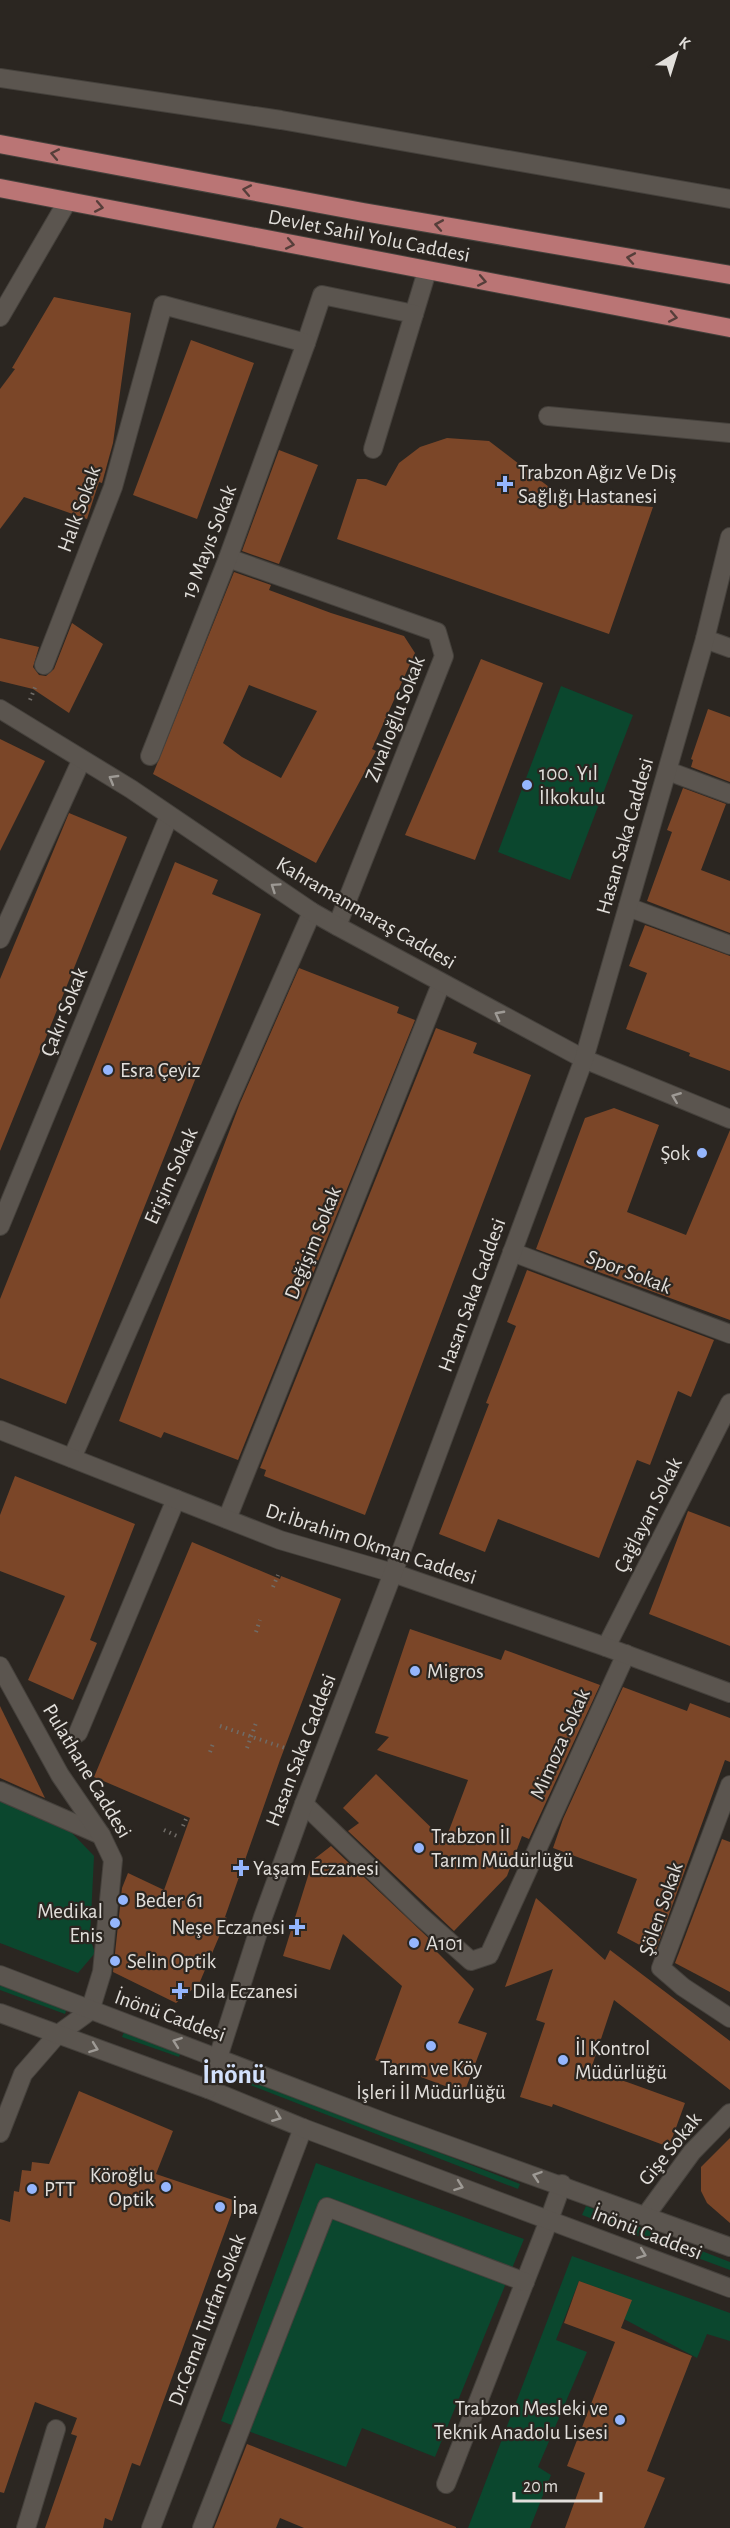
<svg xmlns="http://www.w3.org/2000/svg" width="730" height="2528" font-family="'Alegreya Sans',sans-serif">
<rect width="100%" height="100%" fill="#2b2621"/>
<g fill="#0b472e">
<path d="M561 686 633 715 570 880 498 852Z"/>
<path d="M0 1801 72 1833 94 1856 90 1938 95 1953 78 1973 0 1943Z"/>
<path d="M0 1983 67 2008 65 2014 0 1990Z"/>
<path d="M124 2032 181 2052 179 2057 122 2037Z"/>
<path d="M239 2075 520 2184 518 2189 237 2080Z"/>
<path d="M316 2163 524 2239 435 2457 362 2428 346 2467 221 2421Z"/>
<path d="M586 2206 730 2262V2270L582 2215Z"/>
<path d="M572 2256 730 2313V2341L707 2334 697 2358 624 2319 631 2300 579 2281 556 2340 587 2352 538 2467 551 2475 530 2528H468Z"/>
</g>
<g fill="#7b4628" fill-rule="evenodd">
<path d="M54 297 131 313 113 443 102 483 99 482 87 519 24 497 0 529V389L15 369 12 368Z"/>
<path d="M191 340 254 363 197 519 133 495Z"/>
<path d="M447 438 489 441 562 497 582 502 653 507 609 634 337 539 357 479H366L386 486 399 463 420 447Z"/>
<path d="M279 450 318 465 279 564 242 551Z"/>
<path d="M234 572 271 585 269 590 331 613 404 636 415 653 372 749 376 751 316 863 153 774ZM249 685 317 711 281 778 242 757 223 743Z"/>
<path d="M72 623 103 644 69 713 33 689 0 681V638L39 647 33 667 39 675 46 676 54 669Z"/>
<path d="M481 659 543 683 475 860 405 835Z"/>
<path d="M708 709 730 717V782L691 767 693 760 691 759Z"/>
<path d="M0 739 45 761 0 851Z"/>
<path d="M683 788 726 804 701 870 730 881V933L647 901 672 832 667 830Z"/>
<path d="M69 813 127 837 0 1151V979Z"/>
<path d="M175 862 218 880 212 894 261 914 66 1404 0 1378V1299Z"/>
<path d="M645 925 730 956V1071L689 1056 690 1053 626 1029 647 973 629 966Z"/>
<path d="M299 968 399 1007 397 1013 415 1020 238 1460 164 1432 161 1438 119 1421 240 1103Z"/>
<path d="M436 1028 477 1043 473 1053 531 1075 365 1515 264 1476 266 1470 260 1468Z"/>
<path d="M614 1108 659 1125 627 1212 686 1235 730 1130V1320L536 1249 585 1118Z"/>
<path d="M527 1270 714 1340 691 1397 678 1391 650 1465 637 1460 599 1558 498 1519 485 1552 439 1534 489 1404 486 1403 516 1326 507 1322Z"/>
<path d="M15 1476 135 1524 90 1640 97 1643 73 1700 28 1680 65 1596 0 1571V1515Z"/>
<path d="M688 1511 730 1527V1646L649 1614Z"/>
<path d="M192 1542 280 1579 281 1576 341 1599 280 1760 225 1917 227 1918 199 1984 176 2003 113 1972 122 1888 128 1873 164 1890 190 1818 94 1777Z"/>
<path d="M410 1629 501 1660 505 1650 600 1685 529 1839 522 1836 507 1876 454 1931 348 1831 359 1823 343 1808 376 1774 445 1841 468 1780 377 1750 389 1737 375 1733Z"/>
<path d="M623 1687 687 1711 690 1703 730 1718V1762L725 1760 655 1953 617 1933 637 1879 553 1848 563 1819Z"/>
<path d="M0 1706 45 1798 0 1778Z"/>
<path d="M722 1839 730 1842V1992L675 1963Z"/>
<path d="M331 1846 438 1947 435 1950 474 1989 458 2023 487 2033 464 2093 375 2060 402 1986 343 1934 330 1970 283 1956 313 1860Z"/>
<path d="M536 1898 605 1960 610 1950 730 2041V2090L614 2000 591 2069 685 2103 669 2147 553 2104 552 2107 520 2097 545 2023 536 2020 553 1969 505 1987Z"/>
<path d="M79 2091 173 2131 156 2174 236 2201 140 2466 132 2463 112 2521 105 2518 103 2528H45L77 2436 71 2434 77 2418 35 2402 4 2493 0 2492V2219L10 2222 14 2191 19 2192 22 2170 31 2171 32 2162 49 2164Z"/>
<path d="M730 2138V2223L707 2203 701 2191V2167Z"/>
<path d="M579 2281 632 2300 621 2328 692 2356 647 2471 665 2478 644 2528H565L585 2473 567 2466 615 2342 564 2323Z"/>
<path d="M247 2444 456 2527V2528H304L280 2518 276 2528H214Z"/>
</g>
<g fill="none" stroke-linecap="round" stroke-linejoin="round">
<g stroke="#45413c" stroke-width="20">
<g id="lane">
<path d="M0 78 281 120 730 199"/>
<path d="M414 314 427 271"/>
<path d="M306 343 322 295 414 314 373 449"/>
<path d="M446 2484 549 2220"/>
<path d="M202 2528 327 2207 525 2282"/>
</g>
</g>
<g stroke="#45413c" stroke-width="20">
<g id="street">
<path d="M0 317 67 202"/>
<path d="M548 416 730 433"/>
<path d="M228 558 437 632 444 656 337 926"/>
<path d="M705 639 730 648"/>
<path d="M44 665 113 487 163 305 306 343 228 558 150 756"/>
<path d="M668 771 730 794"/>
<path d="M628 907 730 945"/>
<path d="M0 939 81 761"/>
<path d="M0 1226 169 816"/>
<path d="M512 1252 730 1334"/>
<path d="M72 1458 312 912"/>
<path d="M227 1519 441 984"/>
<path d="M606 1647 730 1403"/>
<path d="M78 1733 176 1499"/>
<path d="M730 1785 661 1968 683 1987 730 2018"/>
<path d="M0 1791 101 1835"/>
<path d="M304 1804 419 1915 471 1961 489 1955 626 1654"/>
<path d="M0 2133 23 2074 57 2035"/>
<path d="M646 2215 692 2152 730 2113"/>
<path d="M549 2220 562 2184"/>
<path d="M26 2528 56 2429"/>
<path d="M151 2528 303 2128"/>
</g>
</g>
<g stroke="#45413c" stroke-width="20">
<g id="secondary">
<path d="M0 709 131 789 312 912 337 926 584 1059 730 1119"/>
<path d="M0 1430 280 1540 393 1573 606 1647 730 1693"/>
<path d="M0 1666 60 1775 101 1835 113 1860 102 1972 90 2011 57 2035"/>
<path d="M0 1975 389 2124 730 2247"/>
<path d="M0 2013 208 2089 303 2128 730 2288"/>
<path d="M208 2089 263 1917 304 1804 393 1573 584 1059 705 639 730 537"/>
</g>
</g>
<g stroke="#45413c" stroke-width="20">
<g id="primary">
<path d="M0 144 363 212 730 275"/>
<path d="M0 188 730 328"/>
</g>
</g>
<g stroke="#706c67" stroke-width="4" stroke-dasharray="1.5 4.5" stroke-linecap="butt">
<path d="M30 700 36 685"/>
<path d="M273 1587 278 1575"/>
<path d="M256 1632 260 1620"/>
<path d="M220 1726 285 1748"/>
<path d="M247 1748 256 1723"/>
<path d="M210 1752 214 1741"/>
<path d="M110 1808 113 1799"/>
<path d="M183 1826 186 1819"/>
<path d="M164 1830 179 1837"/>
</g>
<use href="#lane" stroke="#5b554f" stroke-width="18"/>
<use href="#street" stroke="#5b554f" stroke-width="18"/>
<use href="#secondary" stroke="#5b554f" stroke-width="18"/>
<use href="#primary" stroke="#ba7575" stroke-width="18"/>
</g>
<defs><path id="oneway-chevron" d="M-2-3.5L2.5 0L-2 3.5" fill="none" stroke-width="1.6" stroke-linecap="round" stroke-linejoin="round" transform="scale(1.5)"/></defs>
<g stroke="#563e3a">
<use href="#oneway-chevron" transform="translate(55 154) rotate(-169)"/>
<use href="#oneway-chevron" transform="translate(247 190) rotate(-169)"/>
<use href="#oneway-chevron" transform="translate(99 207) rotate(11)"/>
<use href="#oneway-chevron" transform="translate(439 225) rotate(-170)"/>
<use href="#oneway-chevron" transform="translate(290 244) rotate(11)"/>
<use href="#oneway-chevron" transform="translate(631 258) rotate(-170)"/>
<use href="#oneway-chevron" transform="translate(482 281) rotate(11)"/>
<use href="#oneway-chevron" transform="translate(673 317) rotate(11)"/>
</g>
<g stroke="#9e9a95">
<use href="#oneway-chevron" transform="translate(113 779) rotate(-150)"/>
<use href="#oneway-chevron" transform="translate(275 887) rotate(-146)"/>
<use href="#oneway-chevron" transform="translate(499 1015) rotate(-152)"/>
<use href="#oneway-chevron" transform="translate(676 1097) rotate(-158)"/>
<use href="#oneway-chevron" transform="translate(177 2042) rotate(-160)"/>
<use href="#oneway-chevron" transform="translate(94 2048) rotate(20)"/>
<use href="#oneway-chevron" transform="translate(277 2117) rotate(22)"/>
<use href="#oneway-chevron" transform="translate(537 2176) rotate(-161)"/>
<use href="#oneway-chevron" transform="translate(459 2186) rotate(20)"/>
<use href="#oneway-chevron" transform="translate(642 2254) rotate(21)"/>
</g>
<g fill="#95b6fd" stroke="#2b2621" stroke-width="2">
<path d="M502 475h6v6h6v6h-6v6h-6v-6h-6v-6h6z"/>
<circle cx="527" cy="785" r="6"/>
<circle cx="108" cy="1070" r="6"/>
<circle cx="702" cy="1153" r="6"/>
<circle cx="415" cy="1671" r="6"/>
<circle cx="419" cy="1848" r="6"/>
<path d="M238 1859h6v6h6v6h-6v6h-6v-6h-6v-6h6z"/>
<circle cx="123" cy="1900" r="6"/>
<circle cx="115" cy="1923" r="6"/>
<path d="M294 1918h6v6h6v6h-6v6h-6v-6h-6v-6h6z"/>
<circle cx="414" cy="1943" r="6"/>
<circle cx="115" cy="1961" r="6"/>
<path d="M177 1982h6v6h6v6h-6v6h-6v-6h-6v-6h6z"/>
<circle cx="431" cy="2046" r="6"/>
<circle cx="563" cy="2060" r="6"/>
<circle cx="166" cy="2187" r="6"/>
<circle cx="32" cy="2189" r="6"/>
<circle cx="220" cy="2207" r="6"/>
<circle cx="620" cy="2420" r="6"/>
</g>
<g text-anchor="middle" dominant-baseline="central" stroke-width="4.5" stroke-linejoin="round" paint-order="stroke">
<g font-size="21" fill="#e2dfdb" stroke="#2b2621">
<text transform="translate(369 236) rotate(11)">Devlet Sahil Yolu Caddesi</text>
<text transform="translate(79 509) rotate(-70)">Halk Sokak</text>
<text transform="translate(209 542) rotate(-69)">19 Mayıs Sokak</text>
<text transform="translate(395 719) rotate(-69)">Zıvalıoğlu Sokak</text>
<text transform="translate(625 836) rotate(-74)">Hasan Saka Caddesi</text>
<text transform="translate(366 913) rotate(30)">Kahramanmaraş Caddesi</text>
<text transform="translate(64 1012) rotate(-68)">Çakır Sokak</text>
<text transform="translate(171 1176) rotate(-66)">Erişim Sokak</text>
<text transform="translate(313 1243) rotate(-68)">Değişim Sokak</text>
<text transform="translate(629 1272) rotate(21)">Spor Sokak</text>
<text transform="translate(472 1295) rotate(-70)">Hasan Saka Caddesi</text>
<text transform="translate(648 1515) rotate(-63)">Çağlayan Sokak</text>
<text transform="translate(371 1544) rotate(18)">Dr.İbrahim Okman Caddesi</text>
<text transform="translate(560 1744) rotate(-66)">Mimoza Sokak</text>
<text transform="translate(301 1750) rotate(-69)">Hasan Saka Caddesi</text>
<text transform="translate(87 1771) rotate(59)">Pulathane Caddesi</text>
<text transform="translate(661 1909) rotate(-71)">Şölen Sokak</text>
<text transform="translate(170 2016) rotate(20)">İnönü Caddesi</text>
<text transform="translate(670 2149) rotate(-51)">Gişe Sokak</text>
<text transform="translate(647 2233) rotate(21)">İnönü Caddesi</text>
<text transform="translate(207 2320) rotate(-69)">Dr.Cemal Turfan Sokak</text>
</g>
<g font-size="21" fill="#e2dfdb" stroke="#2b2621" text-anchor="start">
<text x="518" y="472">Trabzon Ağız Ve Diş<tspan x="518" dy="24">Sağlığı Hastanesi</tspan></text>
<text x="539" y="773">100. Yıl<tspan x="539" dy="24">İlkokulu</tspan></text>
<text x="120" y="1070">Esra Çeyiz</text>
<text x="690" y="1153" text-anchor="end">Şok</text>
<text x="427" y="1671">Migros</text>
<text x="431" y="1836">Trabzon İl<tspan x="431" dy="24">Tarım Müdürlüğü</tspan></text>
<text x="253" y="1868">Yaşam Eczanesi</text>
<text x="135" y="1900">Beder 61</text>
<text x="103" y="1911" text-anchor="end">Medikal<tspan x="103" dy="24">Enis</tspan></text>
<text x="285" y="1927" text-anchor="end">Neşe Eczanesi</text>
<text x="426" y="1943">A101</text>
<text x="127" y="1961">Selin Optik</text>
<text x="192" y="1991">Dila Eczanesi</text>
<text x="575" y="2048">İl Kontrol<tspan x="575" dy="24">Müdürlüğü</tspan></text>
<text x="431" y="2068" text-anchor="middle">Tarım ve Köy<tspan x="431" dy="24">İşleri İl Müdürlüğü</tspan></text>
<text x="154" y="2175" text-anchor="end">Köroğlu<tspan x="154" dy="24">Optik</tspan></text>
<text x="44" y="2189">PTT</text>
<text x="232" y="2207">İpa</text>
<text x="608" y="2408" text-anchor="end">Trabzon Mesleki ve<tspan x="608" dy="24">Teknik Anadolu Lisesi</tspan></text>
</g>
<g font-size="27" font-weight="bold" fill="#d3e1fc" stroke="#2b2621">
<text x="234" y="2074">İnönü</text>
</g>
</g>
<g transform="translate(676 54) rotate(38)" stroke="#2b2621" stroke-width="4.5" paint-order="stroke">
<path d="M0-4.5L10 22L0 15L-10 22Z" fill="#e2dfdb"/>
<text y="-9" font-size="16" font-weight="bold" text-anchor="middle" fill="#e2dfdb">K</text>
</g>
<path d="M514 2492v9h87v-9" fill="none" stroke="#e2dfdb" stroke-width="3"/>
<text x="523" y="2492" font-size="18" fill="#e2dfdb" stroke="#2b2621" stroke-width="4.5" paint-order="stroke">20 m</text>
</svg>
